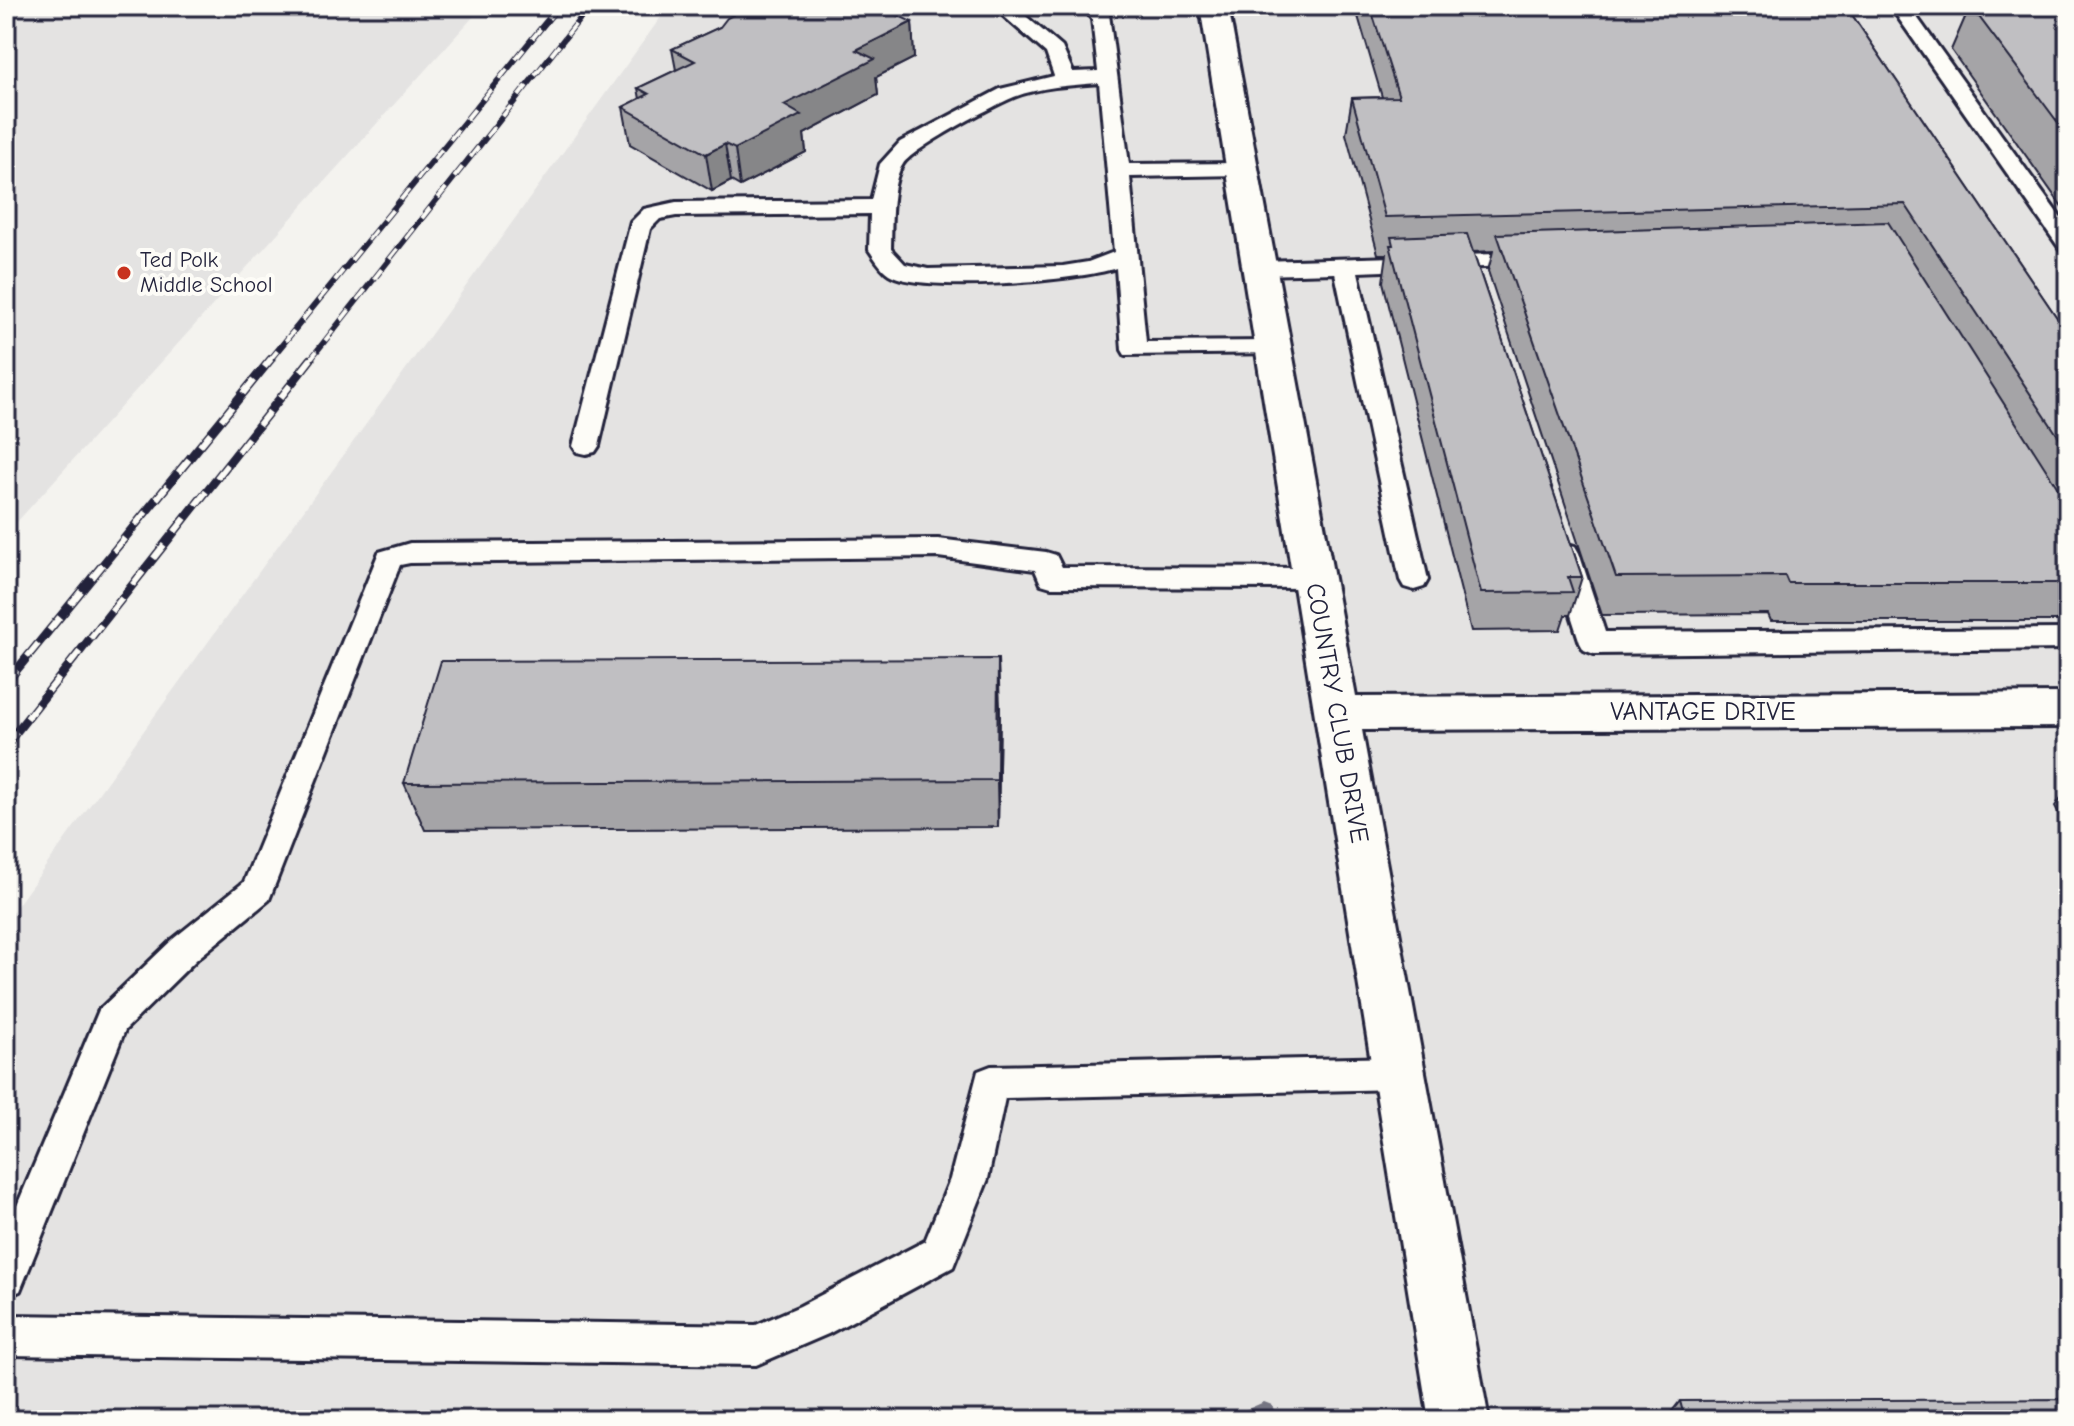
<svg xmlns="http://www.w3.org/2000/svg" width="2074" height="1426" font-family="'Comic Neue',sans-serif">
<rect width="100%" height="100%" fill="#f4f3ef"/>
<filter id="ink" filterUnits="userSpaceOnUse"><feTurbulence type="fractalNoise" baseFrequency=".0125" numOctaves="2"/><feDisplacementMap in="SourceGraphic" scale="16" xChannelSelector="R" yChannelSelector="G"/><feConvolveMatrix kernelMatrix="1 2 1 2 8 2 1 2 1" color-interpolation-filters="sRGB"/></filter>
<g filter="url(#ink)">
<g fill="#e4e3e2">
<path d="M62 6H483L6 534V12Z"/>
<path d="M669 6H2068V1420H6V921Z"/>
</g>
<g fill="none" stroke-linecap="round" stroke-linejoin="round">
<path fill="#757582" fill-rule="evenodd" d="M1264 1402 1272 1405 1275 1413 1272 1420H1238L1241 1412Z"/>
<g stroke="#22223b" stroke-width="6">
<g id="lane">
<path d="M992 6H1014L1062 47 1073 72 1098 71 1092 19 1080 6H1101L1109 14 1129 164 1242 163 1253 169 1242 175 1130 177 1146 342 1273 341 1282 343 1285 348 1282 353 1125 355 1122 350 1116 268C1079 281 920 294 889 274 881 269 874 257 869 250L870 214 676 216 660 219 650 229 599 446 595 452 586 454 577 452 573 446 631 222 644 209 676 202 871 200 880 164 900 142 1000 89 1054 76 1046 53ZM1099 83 1114 252 1088 262 1063 266 928 269 905 264 891 249C892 226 890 183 903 164 915 147 993 106 1014 97 1040 87 1071 85 1099 83Z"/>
<path d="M1890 6H2005L1995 12 1914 13 2068 228V251L2060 249Z"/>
<path d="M1530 253 1538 255 1542 260 1538 265 1358 272 1428 580 1424 587 1414 590 1404 587 1400 580 1335 273 1260 275 1252 273 1248 268 1252 263 1260 261Z"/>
<path d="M938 539 1046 552 1056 555 1062 567 1313 568 1323 571 1327 578 1323 585 1313 588 1051 587 1041 584 1035 570 938 557 410 563 400 565 269 900 197 959 125 1030 20 1291 6 1297V1232L99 1010 173 939 244 882 379 552 410 543Z"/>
<path d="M1565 543 1575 546 1579 553 1605 632 2068 629V649L1594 654 1584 650 1580 643 1551 553 1555 546Z"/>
<path d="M1399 1057 1412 1062 1417 1073 1412 1084 1399 1089 1005 1098 988 1179 953 1267 828 1334 756 1365 6 1355V1315L756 1325 800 1306 925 1241 950 1179 978 1071 991 1066Z"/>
</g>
</g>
<g stroke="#22223b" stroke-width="6">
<path id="street" d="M1200 6H1228L1356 697 2068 693V727L1362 730 1489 1420H1429Z"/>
</g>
<use href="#lane" fill="#fdfcf7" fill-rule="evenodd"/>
<use href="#street" fill="#fdfcf7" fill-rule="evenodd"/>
<g stroke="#22223b" stroke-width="6">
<g id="rail-far1">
<path d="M269 361 559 6"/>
<path d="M309 361 590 6"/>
</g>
</g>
<g stroke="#22223b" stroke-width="9">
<g id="rail">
<path d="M6 683 271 359"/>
<path d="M6 745 311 359"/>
</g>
</g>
<use href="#rail-far1" stroke="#fdfcf7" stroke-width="4" stroke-dasharray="13" stroke-linecap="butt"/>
<use href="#rail" stroke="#fdfcf7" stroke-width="6" stroke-dasharray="17" stroke-linecap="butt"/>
</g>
<g fill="#a5a4a7" stroke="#22223b" stroke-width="2">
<path d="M1355 6H1846L2068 334V621H1771L1768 614 1602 615 1488 271 1493 251 1473 252 1582 577 1570 615H1565L1560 630 1471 631 1383 282 1387 254H1378L1346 134 1352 98 1382 97Z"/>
<path d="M1970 6H2068V215L1951 50Z"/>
<path d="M912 22 914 58 876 77 878 95 804 134 806 152 740 186 731 181 712 191 630 144 623 107 640 99 638 88 676 70 672 49 720 27Z"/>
<path d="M1000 707 998 827 425 830 404 783Z"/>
<path d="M2068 788V831L2055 806Z"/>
<path d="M1680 1401 2068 1420H1665Z"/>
</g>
<g fill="#868688" stroke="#22223b" stroke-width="2">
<path d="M912 22 914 58 876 77 878 95 804 134 806 152 740 186 735 149 784 105 856 50Z"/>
<path d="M725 144 731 181 712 191 706 154Z"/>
<path d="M998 659 1000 707 998 827 997 780Z"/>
</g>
<g fill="#c0bfc2" stroke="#22223b" stroke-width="2">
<path d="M756 6H878L912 22 856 50 875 59 784 105 801 115 735 149 725 144 706 154 623 107 649 94 638 88 695 61 672 49 720 27 727 18 742 10Z"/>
<path d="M1370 6H1846L2068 334V451L1905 204 1385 217 1352 98 1399 97Z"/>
<path d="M1971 6H2068V136Z"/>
<path d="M1888 222 2068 504V583H1788L1785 576 1616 577 1497 234Z"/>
<path d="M1467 234 1582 577H1568L1573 592 1481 593 1390 245H1393L1391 237Z"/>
<path d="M998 659 997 780 404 783 441 661Z"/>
<path d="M2068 1399V1420H1685L1680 1401Z"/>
</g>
</g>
<circle fill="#c8321e" stroke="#fdfcf7" stroke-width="3" cx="124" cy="273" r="8"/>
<g text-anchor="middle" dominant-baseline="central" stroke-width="8" stroke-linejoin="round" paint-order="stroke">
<g font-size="22" fill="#22223b" stroke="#fdfcf7" text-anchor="start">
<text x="140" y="260">Ted Polk<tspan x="140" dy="25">Middle School</tspan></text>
</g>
<g font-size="26" fill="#22223b" stroke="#fdfcf7">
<text x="1703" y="712">VANTAGE DRIVE</text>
<text transform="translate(1337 713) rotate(80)">COUNTRY CLUB DRIVE</text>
</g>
</g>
<rect width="2074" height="1426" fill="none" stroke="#fdfcf7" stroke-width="32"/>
<rect x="16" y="16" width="2042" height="1394" fill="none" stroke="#22223b" stroke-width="3" filter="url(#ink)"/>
</svg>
